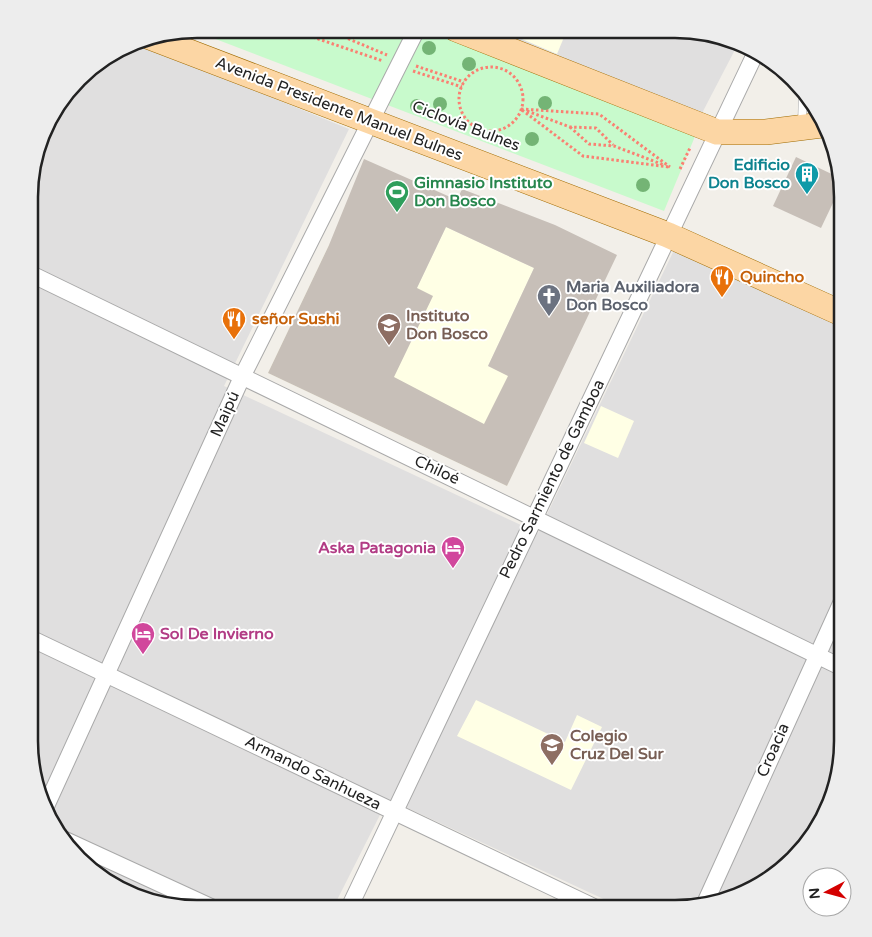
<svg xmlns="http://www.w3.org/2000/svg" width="872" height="937" font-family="'Varela Round',sans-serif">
<rect width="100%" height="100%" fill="#f2efe9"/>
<g fill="#e0dfdf">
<path d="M485 30H697L738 44 700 117Z"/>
<path d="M136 42 349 129 224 386 538 533 676 246 843 325V751L821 824 769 880 686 908H623L388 799 333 908H186L113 886 57 834 29 751 32 164 51 113 86 70Z"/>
</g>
<g fill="#ffffe5">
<path d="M520 30H567L557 54 517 37Z"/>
<path d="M446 227 534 268 488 366 549 395 507 486 268 373 329 245 417 288Z"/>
<path d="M601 406 634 421 618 458 584 443Z"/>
<path d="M476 700 565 742 577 715 602 727 571 790 457 736Z"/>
</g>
<path fill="#c8facc" d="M430 29 696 134 664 211 192 30Z"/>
<g fill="#c7bfb8" fill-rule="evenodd">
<path d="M796 157 840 178 842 184 821 228 773 206Z"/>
<path d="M364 159 457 200 462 189 555 225 617 255 507 486 268 373 329 245ZM446 227 534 268 488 366 508 376 484 424 394 377 433 296 417 288Z"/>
</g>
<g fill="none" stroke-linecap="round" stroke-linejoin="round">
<g stroke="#a9a9a9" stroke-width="9">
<path id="lane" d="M802 125 803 92"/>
</g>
<g stroke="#a9a9a9" stroke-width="18">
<g id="street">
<path d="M31 274 843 668"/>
<path d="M30 638 596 908"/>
<path d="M47 804 242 377 417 29"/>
<path d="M63 839 213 908"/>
<path d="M706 901 843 599"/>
<path d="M349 908 757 50"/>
</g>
</g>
<g stroke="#a06b00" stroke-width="26">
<g id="primary">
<path d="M456 29 717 132H766L822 125"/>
<path d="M150 37 668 235 843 314"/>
</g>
</g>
<g stroke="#fa8072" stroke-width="3" stroke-dasharray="2.5 2.5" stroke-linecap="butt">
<path d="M289 29 383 61"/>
<path d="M325 29 387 55"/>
<path d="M416 66 464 82"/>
<circle cx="491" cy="99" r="32"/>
<path d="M413 71 462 87"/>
<path d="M521 109 599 114 670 167"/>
<path d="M522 110 583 156 669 167"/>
<path d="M527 111 570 127 596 128 613 145"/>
<path d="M570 127 589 144 614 146 664 165"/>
<path d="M680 169 690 148"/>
</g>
<use href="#lane" stroke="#fff" stroke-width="8"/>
<use href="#street" stroke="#fff" stroke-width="16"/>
<use href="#primary" stroke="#fcd6a4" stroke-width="25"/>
</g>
<g fill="#74b475">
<circle cx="429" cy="48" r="7"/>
<circle cx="469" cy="64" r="7"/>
<circle cx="545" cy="103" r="7"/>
<circle cx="440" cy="104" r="7"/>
<circle cx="417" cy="106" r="7"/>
<circle cx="532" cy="139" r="7"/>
<circle cx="643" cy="185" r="7"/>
</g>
<defs>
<g id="building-pin" transform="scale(1.25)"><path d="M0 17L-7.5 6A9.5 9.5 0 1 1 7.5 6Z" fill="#0f9aa8" stroke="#fff"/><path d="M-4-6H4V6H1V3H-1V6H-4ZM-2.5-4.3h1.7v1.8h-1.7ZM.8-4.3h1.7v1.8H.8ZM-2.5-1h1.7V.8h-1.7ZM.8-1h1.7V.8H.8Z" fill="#fff"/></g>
<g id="stadium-pin" transform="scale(1.25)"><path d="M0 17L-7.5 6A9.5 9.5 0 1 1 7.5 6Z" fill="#2e9e5b" stroke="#fff"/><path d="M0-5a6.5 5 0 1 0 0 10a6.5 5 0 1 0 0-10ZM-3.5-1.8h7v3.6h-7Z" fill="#fff"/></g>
<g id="restaurant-pin" transform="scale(1.25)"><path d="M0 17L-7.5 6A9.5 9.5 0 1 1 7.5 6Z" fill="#e8710a" stroke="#fff"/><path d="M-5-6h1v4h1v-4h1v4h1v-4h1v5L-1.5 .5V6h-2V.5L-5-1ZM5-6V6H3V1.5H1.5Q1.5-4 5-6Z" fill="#fff"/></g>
<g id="church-pin" transform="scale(1.25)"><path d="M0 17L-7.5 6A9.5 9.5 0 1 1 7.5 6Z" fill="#6b7280" stroke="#fff"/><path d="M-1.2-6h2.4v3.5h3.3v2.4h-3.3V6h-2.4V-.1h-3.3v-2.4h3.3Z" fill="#fff"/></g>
<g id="school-pin" transform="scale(1.25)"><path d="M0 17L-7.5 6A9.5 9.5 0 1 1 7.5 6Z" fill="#8d6e63" stroke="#fff"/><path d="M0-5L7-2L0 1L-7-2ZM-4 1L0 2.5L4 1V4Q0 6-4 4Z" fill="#fff"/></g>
<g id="hotel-pin" transform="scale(1.25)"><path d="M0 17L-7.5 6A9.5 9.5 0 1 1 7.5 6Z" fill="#d1479c" stroke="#fff"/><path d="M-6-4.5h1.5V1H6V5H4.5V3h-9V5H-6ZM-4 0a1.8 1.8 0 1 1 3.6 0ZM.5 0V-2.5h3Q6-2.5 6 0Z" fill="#fff"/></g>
</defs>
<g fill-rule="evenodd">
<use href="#building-pin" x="807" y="174"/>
<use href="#stadium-pin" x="397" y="192"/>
<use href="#restaurant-pin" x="722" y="277"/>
<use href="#church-pin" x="549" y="296"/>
<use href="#restaurant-pin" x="234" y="319"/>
<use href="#school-pin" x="389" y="325"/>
<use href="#hotel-pin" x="453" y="548"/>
<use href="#hotel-pin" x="143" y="634"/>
<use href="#school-pin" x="552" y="745"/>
</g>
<g text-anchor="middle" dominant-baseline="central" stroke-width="4" stroke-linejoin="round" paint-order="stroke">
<g font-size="16" fill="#222" stroke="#fff">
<text transform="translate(339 109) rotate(21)">Avenida Presidente Manuel Bulnes</text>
<text transform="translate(466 126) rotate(21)">Ciclovía Bulnes</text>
<text transform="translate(225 414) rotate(-66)">Maipú</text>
<text transform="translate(437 470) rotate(25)">Chiloé</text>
<text transform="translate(552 479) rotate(-64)">Pedro Sarmiento de Gamboa</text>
<text transform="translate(773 750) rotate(-66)">Croacia</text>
<text transform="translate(313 773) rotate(26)">Armando Sanhueza</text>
</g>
<g font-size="16" font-weight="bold" fill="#0d838f" stroke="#fff" text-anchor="end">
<text x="790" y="165">Edificio<tspan x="790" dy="18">Don Bosco</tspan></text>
</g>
<g font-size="16" font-weight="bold" fill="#27864d" stroke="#fff" text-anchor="start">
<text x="414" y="183">Gimnasio Instituto<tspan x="414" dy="18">Don Bosco</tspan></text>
</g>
<g font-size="16" font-weight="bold" fill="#c56008" stroke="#fff" text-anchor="start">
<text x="740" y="277">Quincho</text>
<text x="252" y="319">señor Sushi</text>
</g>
<g font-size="16" font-weight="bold" fill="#5b616d" stroke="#fff" text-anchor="start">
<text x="566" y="287">Maria Auxiliadora<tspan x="566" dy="18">Don Bosco</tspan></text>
</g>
<g font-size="16" font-weight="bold" fill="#785e54" stroke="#fff" text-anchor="start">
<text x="406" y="316">Instituto<tspan x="406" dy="18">Don Bosco</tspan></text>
<text x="570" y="736">Colegio<tspan x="570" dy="18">Cruz Del Sur</tspan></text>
</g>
<g font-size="16" font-weight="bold" fill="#b23c85" stroke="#fff" text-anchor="end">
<text x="436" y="548">Aska Patagonia</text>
<text x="160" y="634" text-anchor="start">Sol De Invierno</text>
</g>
</g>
<path d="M0 0H872V937H0ZM197 38H675A159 159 0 0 1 834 197V741A159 159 0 0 1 675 900H197A159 159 0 0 1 38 741V197A159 159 0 0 1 197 38Z" fill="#ededed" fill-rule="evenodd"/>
<path fill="none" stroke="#222" stroke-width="2.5" d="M197 38H675A159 159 0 0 1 834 197V741A159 159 0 0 1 675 900H197A159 159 0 0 1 38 741V197A159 159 0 0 1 197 38Z"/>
<g transform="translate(827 892) rotate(264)"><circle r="24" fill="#ffffff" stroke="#a7a7a7"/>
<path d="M0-4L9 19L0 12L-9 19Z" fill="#d40000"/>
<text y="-8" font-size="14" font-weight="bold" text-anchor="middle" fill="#222222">N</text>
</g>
</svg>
